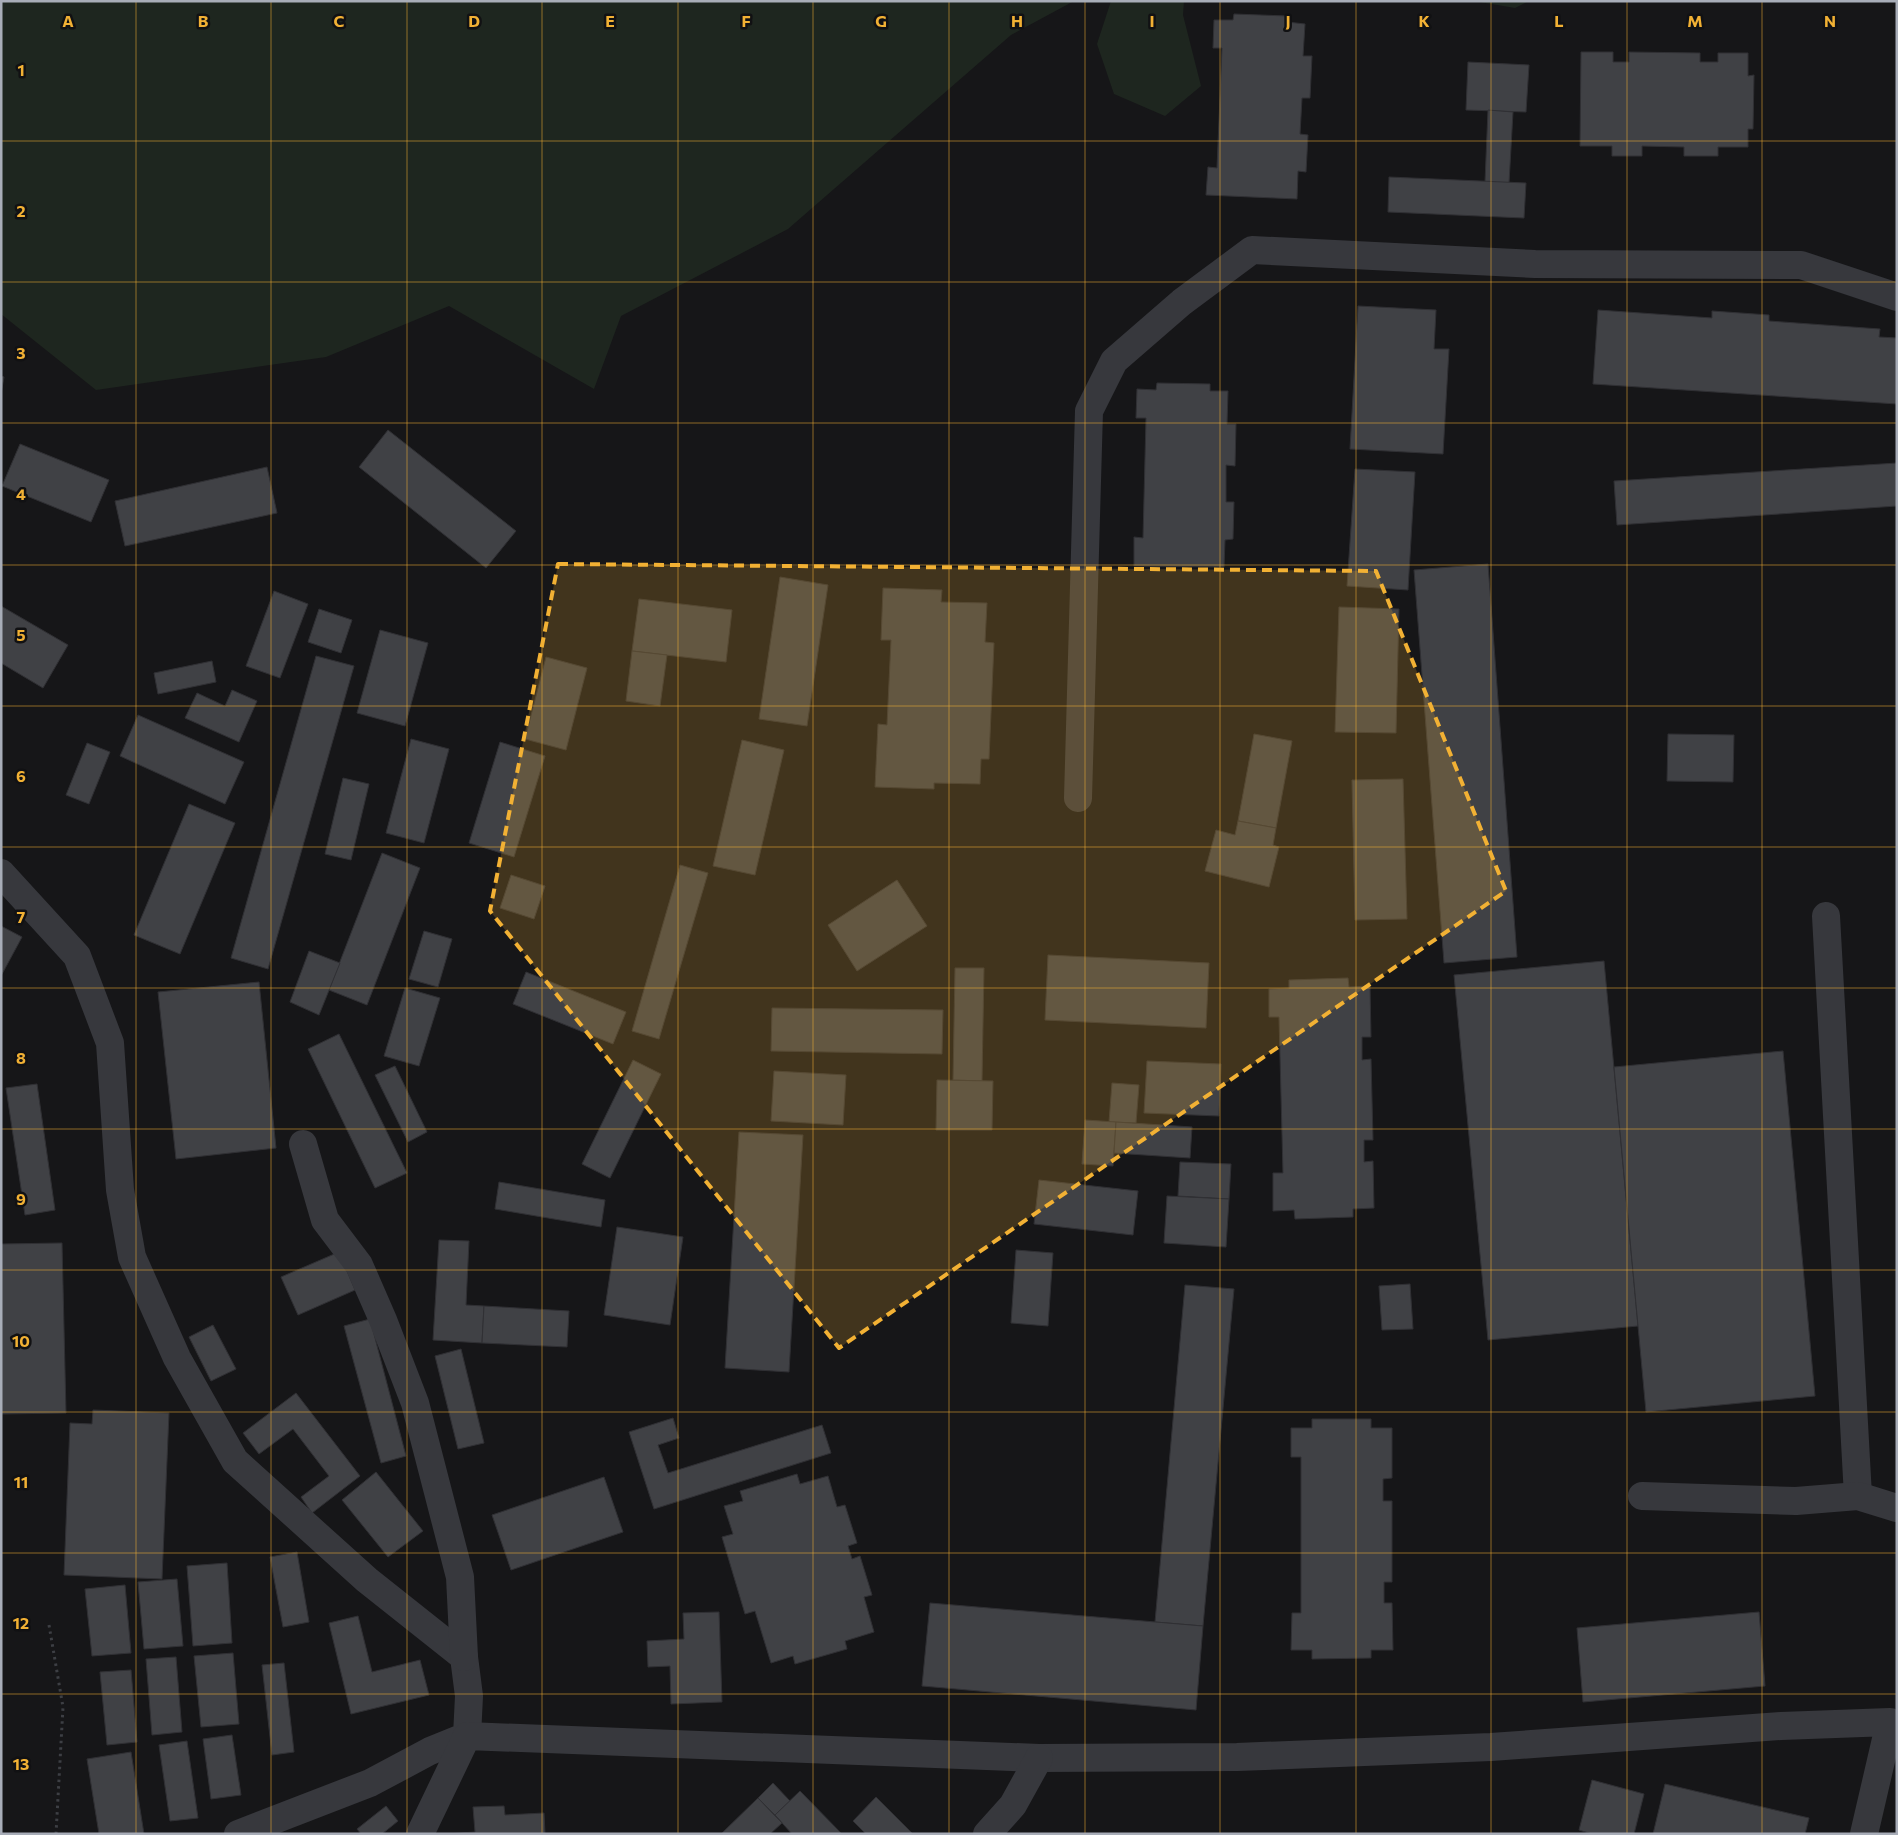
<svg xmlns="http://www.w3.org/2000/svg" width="1898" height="1835" font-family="Commissioner,sans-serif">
<rect width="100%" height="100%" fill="#161618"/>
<g fill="#1e261f">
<path d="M1 1H1074L1011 35 788 229 621 316 594 389 449 306 326 357 96 390 1 314Z"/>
<path d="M1111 1H1184L1183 15 1201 86 1165 116 1114 94 1097 44Z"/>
<path d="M1474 1H1529L1515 8Z"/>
</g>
<g fill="#404145" stroke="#303034">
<path d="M1234 14 1287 16V22L1305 24 1303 56H1312L1310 98H1302L1300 134 1308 135 1306 172 1298 171 1297 199 1206 195 1208 167 1217 168 1222 48H1213L1214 20H1233Z"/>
<path d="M1581 52H1613V62H1629V52L1700 53V62H1718V53H1748V76L1754 75 1753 129H1748V147H1718V156H1684V147L1642 146V156H1612V146H1580Z"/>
<path d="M1468 62 1529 65 1526 112 1466 110Z"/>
<path d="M1488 110 1513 112 1509 183 1485 182Z"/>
<path d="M1389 177 1526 183 1524 218 1388 212Z"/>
<path d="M1358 306 1436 310 1434 349H1449L1443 454 1350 449Z"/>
<path d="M1598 310 1712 318V311L1769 315V321L1880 329 1879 337 1897 338V404L1593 384Z"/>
<path d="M1 376 4 377 1 394Z"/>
<path d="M1157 383 1210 384V391H1228L1227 424H1236L1235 466 1226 465V502H1234L1233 539 1225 540 1224 567 1134 566V537L1143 538 1146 418H1136L1137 389 1156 390Z"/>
<path d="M388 430 516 531 486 568 359 467Z"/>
<path d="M20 444 109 480 91 522 2 486Z"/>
<path d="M1897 463V506L1617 525 1614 481Z"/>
<path d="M267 467 277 513 125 546 115 501Z"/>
<path d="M1355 469 1415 472 1408 590 1347 586Z"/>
<path d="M1488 564 1517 957 1444 963 1414 570Z"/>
<path d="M780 577 828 585 807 726 759 719Z"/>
<path d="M883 588 942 590 941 602 987 603 985 642 994 643 989 759H981L980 784 934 783V789L875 787 878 724 887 725 891 640H881Z"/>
<path d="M274 591 308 604 280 678 246 666Z"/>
<path d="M639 599 732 610 726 662 632 651Z"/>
<path d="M1 606 68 645 43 688 1 663Z"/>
<path d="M1339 607 1399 609 1396 733 1335 732Z"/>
<path d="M319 609 352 620 341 653 308 642Z"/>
<path d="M380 630 428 643 405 726 357 713Z"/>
<path d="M632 651 667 655 660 706 626 701Z"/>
<path d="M316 656 354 666 268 969 231 958Z"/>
<path d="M546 657 587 668 566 750 525 739Z"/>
<path d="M212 661 216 682 158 694 154 673Z"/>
<path d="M232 690 257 701 239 742 185 718 197 693 225 706Z"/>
<path d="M138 715 244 762 225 804 120 756Z"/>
<path d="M1254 734 1292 741 1276 828 1238 821Z"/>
<path d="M1668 734 1734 735 1733 782 1667 781Z"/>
<path d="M411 739 449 749 424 843 386 833Z"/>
<path d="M742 740 784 750 755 875 713 866Z"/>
<path d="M500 742 545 756 514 857 469 843Z"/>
<path d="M87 743 110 752 89 804 66 795Z"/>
<path d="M343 778 369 784 351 860 325 854Z"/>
<path d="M1403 779 1407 919 1355 920 1352 780Z"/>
<path d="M189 804 235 823 180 954 134 935Z"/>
<path d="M1238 821 1276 828 1273 845 1279 847 1269 887 1205 871 1216 830 1235 835Z"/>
<path d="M382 853 420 868 367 1005 329 990Z"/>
<path d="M680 865 708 873 659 1039 632 1031Z"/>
<path d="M511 875 545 886 534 919 500 908Z"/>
<path d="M897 880 927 926 857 971 828 925Z"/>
<path d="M1 926 22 937 1 976Z"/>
<path d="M424 931 452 939 438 987 409 979Z"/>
<path d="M309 951 340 963 319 1015 290 1002Z"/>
<path d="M1048 955 1209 963 1206 1028 1045 1020Z"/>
<path d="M1604 961 1638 1326 1488 1340 1454 975Z"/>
<path d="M955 968H984L982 1081 953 1080Z"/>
<path d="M526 972 626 1012 613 1044 513 1004Z"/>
<path d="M1348 978 1349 987 1370 986 1371 1037H1362V1060L1371 1059 1373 1140H1364V1162L1373 1161 1374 1208 1353 1209V1217L1295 1219 1294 1210 1273 1211V1173H1283L1279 1017H1269V989L1289 988V980Z"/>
<path d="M259 982 276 1148 176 1159 158 992Z"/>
<path d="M405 988 440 998 419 1066 384 1056Z"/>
<path d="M772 1008 943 1010 942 1054 771 1051Z"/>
<path d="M339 1034 407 1173 375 1188 308 1049Z"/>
<path d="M1783 1051 1815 1396 1646 1412 1614 1067Z"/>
<path d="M633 1060 661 1074 610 1178 582 1164Z"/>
<path d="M1147 1061 1221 1064 1219 1116 1144 1113Z"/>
<path d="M395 1066 427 1132 408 1142 375 1075Z"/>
<path d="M774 1071 846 1075 843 1125 771 1121Z"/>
<path d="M937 1080 993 1081 992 1130H936Z"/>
<path d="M1112 1083 1139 1085 1136 1123 1109 1122Z"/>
<path d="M37 1084 55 1210 25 1215 6 1088Z"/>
<path d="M1085 1120 1116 1122 1113 1166 1082 1164Z"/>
<path d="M1116 1122 1192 1127 1190 1158 1114 1153Z"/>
<path d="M739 1132 803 1135 789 1372 725 1368Z"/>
<path d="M1180 1162 1231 1164 1229 1199 1178 1196Z"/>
<path d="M1039 1180 1138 1191 1133 1235 1034 1224Z"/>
<path d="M499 1182 605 1200 601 1227 495 1209Z"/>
<path d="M1167 1196 1229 1199 1226 1247 1164 1243Z"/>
<path d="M617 1227 683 1237 670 1325 604 1315Z"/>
<path d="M439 1240 469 1241 466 1305 484 1306 482 1343 433 1340Z"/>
<path d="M62 1243 66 1413 1 1414V1244Z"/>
<path d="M1016 1250 1053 1253 1048 1326 1011 1323Z"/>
<path d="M339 1252 355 1290 298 1315 281 1277Z"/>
<path d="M1410 1284 1413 1329 1382 1330 1379 1286Z"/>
<path d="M1185 1285 1234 1289 1203 1626 1155 1622Z"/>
<path d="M484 1306 569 1311 567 1347 482 1343Z"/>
<path d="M370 1319 406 1456 381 1463 344 1326Z"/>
<path d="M213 1325 236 1369 211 1381 189 1337Z"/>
<path d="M461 1349 484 1443 458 1449 435 1356Z"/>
<path d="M296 1393 360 1476 312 1513 301 1497 329 1476 293 1429 259 1454 243 1433Z"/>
<path d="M93 1410 169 1413 162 1579 64 1575 70 1423 92 1424Z"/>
<path d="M673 1418 679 1438 658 1445 668 1473 822 1425 831 1453 654 1509 629 1432Z"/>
<path d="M1312 1419H1371V1428H1392V1478L1383 1479V1501H1392V1582H1384V1603H1392L1393 1650H1371V1658L1312 1659V1650H1291L1292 1613H1301V1457H1291V1428H1312Z"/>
<path d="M376 1472 423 1531 388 1557 342 1500Z"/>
<path d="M797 1474 800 1484 828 1476 837 1507 845 1505 857 1543 848 1546 852 1559 860 1556 872 1595 864 1597 874 1632 845 1641 847 1649 795 1664 793 1656 771 1663 755 1611 745 1614 722 1537 733 1534 724 1506 743 1501 740 1491Z"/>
<path d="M604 1477 623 1532 511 1570 492 1515Z"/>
<path d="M297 1552 309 1622 283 1627 270 1557Z"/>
<path d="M227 1563 232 1643 193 1646 187 1566Z"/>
<path d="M177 1579 183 1646 144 1649 138 1582Z"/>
<path d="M125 1585 131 1653 92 1656 85 1589Z"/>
<path d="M930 1603 1203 1626 1196 1710 922 1686Z"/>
<path d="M719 1612 722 1702 671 1704 670 1666 648 1667 647 1641 684 1639 683 1613Z"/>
<path d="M1759 1612 1765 1686 1583 1702 1577 1628Z"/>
<path d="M358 1616 372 1672 420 1660 429 1695 351 1714 329 1623Z"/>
<path d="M233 1653 239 1724 201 1727 194 1656Z"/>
<path d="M176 1657 182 1732 152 1735 146 1659Z"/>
<path d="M284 1663 294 1752 272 1755 262 1665Z"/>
<path d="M131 1670 137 1742 107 1745 100 1672Z"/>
<path d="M232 1735 241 1795 211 1799 203 1739Z"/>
<path d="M187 1741 198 1818 170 1821 159 1745Z"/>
<path d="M131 1752 144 1834H99L87 1759Z"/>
<path d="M1592 1780 1644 1794 1634 1834H1592L1579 1830Z"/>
<path d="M773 1783 790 1801 775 1815 758 1798Z"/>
<path d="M1665 1784 1809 1818 1805 1834H1653Z"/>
<path d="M800 1791 842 1834H792L775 1815Z"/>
<path d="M876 1797 913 1834H866L853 1821Z"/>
<path d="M758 1798 782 1823 770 1834H721Z"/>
<path d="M386 1806 398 1821 382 1834H361L357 1829Z"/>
<path d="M504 1806 505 1815 544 1813 545 1834H446L475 1832 473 1807Z"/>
</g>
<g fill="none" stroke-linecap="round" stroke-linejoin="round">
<path stroke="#3d3f44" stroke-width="3" stroke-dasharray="2.5 4" stroke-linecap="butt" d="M49 1625 63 1707 56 1834"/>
<g stroke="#37383d" stroke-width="28">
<path d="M1078 798 1089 411 1114 361 1182 302 1252 250 1535 264 1801 265 1897 297"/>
<path d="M1 873 77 956 110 1043 120 1190 132 1257 177 1358 235 1461 367 1580 464 1657 469 1696 467 1736 430 1751 370 1783 238 1834"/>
<path d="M1826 916 1858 1496"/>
<path d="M303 1144 325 1220 359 1265 383 1320 415 1403 460 1577 464 1657"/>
<path d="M1642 1496 1796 1501 1858 1496 1897 1508"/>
<path d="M420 1834 467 1736 1039 1758 1237 1757 1491 1747 1781 1726 1890 1722 1864 1834"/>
<path d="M987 1834 1013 1805 1039 1758"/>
</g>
</g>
<path fill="#f2b134" fill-opacity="0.2" stroke="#f2b134" stroke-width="4" stroke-dasharray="10 6" stroke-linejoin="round" d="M558 564 1376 571 1506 891 839 1348 490 911Z"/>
<path fill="none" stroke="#f2b134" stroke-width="1" stroke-opacity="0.55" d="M136 1V1834M271 1V1834M407 1V1834M542 1V1834M678 1V1834M813 1V1834M949 1V1834M1085 1V1834M1220 1V1834M1356 1V1834M1491 1V1834M1627 1V1834M1762 1V1834M1 141H1897M1 282H1897M1 423H1897M1 565H1897M1 706H1897M1 847H1897M1 988H1897M1 1129H1897M1 1270H1897M1 1412H1897M1 1553H1897M1 1694H1897"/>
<g font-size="16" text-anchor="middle" font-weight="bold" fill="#f2b134" stroke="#111113" stroke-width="5" stroke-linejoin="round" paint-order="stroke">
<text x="68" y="27">A</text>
<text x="203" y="27">B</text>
<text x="339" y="27">C</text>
<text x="474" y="27">D</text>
<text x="610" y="27">E</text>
<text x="746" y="27">F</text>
<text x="881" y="27">G</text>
<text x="1017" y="27">H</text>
<text x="1152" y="27">I</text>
<text x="1288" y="27">J</text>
<text x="1424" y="27">K</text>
<text x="1559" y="27">L</text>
<text x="1695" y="27">M</text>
<text x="1830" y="27">N</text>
<text x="21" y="76">1</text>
<text x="21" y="217">2</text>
<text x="21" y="359">3</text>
<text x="21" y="500">4</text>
<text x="21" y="641">5</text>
<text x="21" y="782">6</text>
<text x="21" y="923">7</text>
<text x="21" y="1064">8</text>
<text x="21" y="1205">9</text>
<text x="21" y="1347">10</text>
<text x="21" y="1488">11</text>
<text x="21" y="1629">12</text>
<text x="21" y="1770">13</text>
</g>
<rect width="1898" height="1835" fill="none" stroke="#a8adb8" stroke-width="5"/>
</svg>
